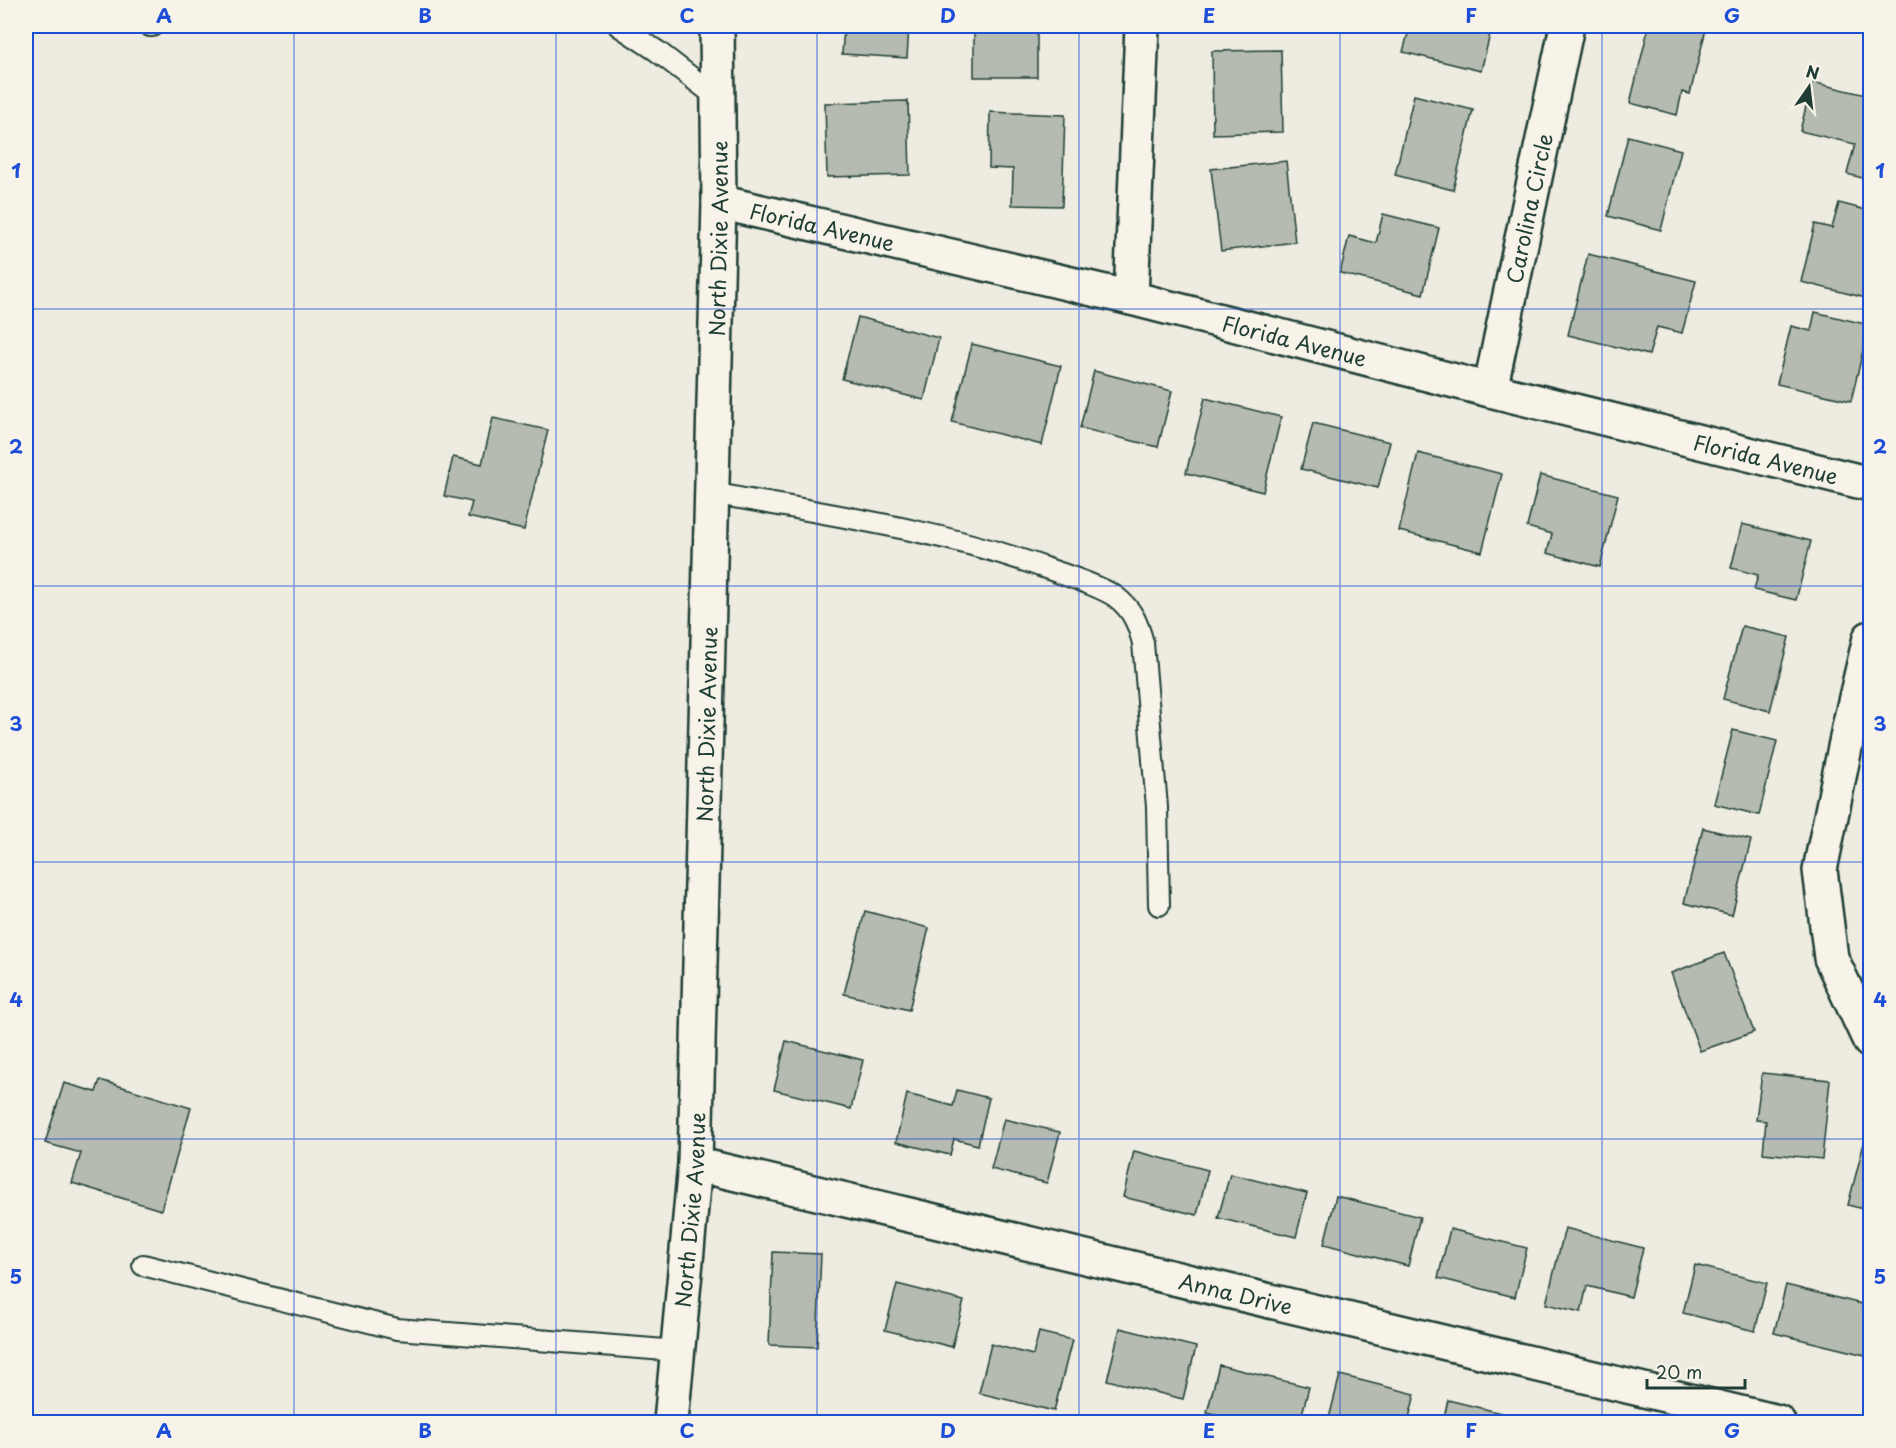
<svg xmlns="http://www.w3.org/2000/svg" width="1896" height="1448" font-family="'Playpen Sans',sans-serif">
<rect width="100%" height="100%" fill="#eeece1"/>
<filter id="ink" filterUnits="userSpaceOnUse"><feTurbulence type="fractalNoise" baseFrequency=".0167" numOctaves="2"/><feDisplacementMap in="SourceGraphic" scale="12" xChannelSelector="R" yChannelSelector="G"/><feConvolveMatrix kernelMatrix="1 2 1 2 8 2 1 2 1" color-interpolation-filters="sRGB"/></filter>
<g filter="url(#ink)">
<g fill="#b5bbb0" stroke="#1f3d34" stroke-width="1.5">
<path d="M844 26H909L907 58 842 54Z"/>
<path d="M974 26H1067L1066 33H1037V77H974Z"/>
<path d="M1410 26H1492L1481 71 1403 52Z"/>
<path d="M1649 26H1692L1706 29 1690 94 1682 92 1677 115 1630 103Z"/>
<path d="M1281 50 1283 132 1213 134 1212 51Z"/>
<path d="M1812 82 1870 96V180L1847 174 1855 144 1800 131Z"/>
<path d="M1414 95 1473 110 1453 190 1395 175Z"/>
<path d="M908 101 910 175 827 177 825 103Z"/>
<path d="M990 112 1065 115 1062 206 1012 205 1013 169 989 168Z"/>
<path d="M1628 136 1681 150 1661 230 1608 216Z"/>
<path d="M1286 161 1295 242 1221 251 1211 169Z"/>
<path d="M1839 203 1870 211V299L1801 282 1815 224 1832 228Z"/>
<path d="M1383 214 1439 228 1423 294 1340 273 1349 236 1376 243Z"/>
<path d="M1588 254 1696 281 1682 333 1657 327 1649 355 1568 335Z"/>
<path d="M1815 312 1869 325 1851 401 1777 384 1791 326 1811 331Z"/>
<path d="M858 317 939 338 924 400 842 379Z"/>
<path d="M972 344 1061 366 1042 445 952 422Z"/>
<path d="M1094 371 1172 391 1158 447 1080 428Z"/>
<path d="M1205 398 1281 417 1263 492 1186 473Z"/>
<path d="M493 418 548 430 524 530 468 517 472 502 444 496 453 457 482 464Z"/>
<path d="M1313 423 1390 442 1378 488 1301 469Z"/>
<path d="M1418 453 1502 474 1482 552 1399 531Z"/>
<path d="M1540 475 1618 495 1600 567 1547 553 1552 534 1527 527Z"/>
<path d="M1742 524 1811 541 1796 600 1754 590 1758 575 1731 568Z"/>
<path d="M1742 626 1789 637 1770 711 1723 699Z"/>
<path d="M1733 730 1777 741 1759 815 1714 804Z"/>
<path d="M1703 828 1751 840 1732 915 1684 903Z"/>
<path d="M865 911 929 928 909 1010 844 994Z"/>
<path d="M1724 953 1754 1032 1700 1051 1671 973Z"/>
<path d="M786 1041 863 1060 851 1109 774 1090Z"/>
<path d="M1762 1073 1830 1080 1822 1159 1763 1153 1766 1121 1756 1120Z"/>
<path d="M100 1080 191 1108 161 1210 72 1183 81 1153 45 1143 64 1083 96 1092Z"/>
<path d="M957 1090 989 1098 978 1145 954 1139 950 1155 896 1142 907 1094 953 1106Z"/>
<path d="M1004 1119 1060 1132 1047 1183 991 1169Z"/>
<path d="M1865 1139 1870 1140V1211L1848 1205Z"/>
<path d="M1134 1151 1208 1170 1197 1215 1123 1197Z"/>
<path d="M1230 1174 1307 1193 1296 1237 1218 1218Z"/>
<path d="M1336 1196 1420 1217 1408 1266 1324 1244Z"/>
<path d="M1565 1228 1643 1248 1631 1297 1587 1286 1581 1312 1546 1304Z"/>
<path d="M1450 1229 1527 1248 1515 1297 1438 1278Z"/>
<path d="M773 1252 821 1254 817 1347 769 1345Z"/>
<path d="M1695 1265 1767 1283 1755 1331 1683 1313Z"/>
<path d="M897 1284 964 1301 952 1347 885 1330Z"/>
<path d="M1786 1285 1870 1306V1333L1865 1355 1774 1333Z"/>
<path d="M1120 1328 1196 1347 1183 1399 1107 1380Z"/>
<path d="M1039 1332 1072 1340 1054 1411 979 1393 991 1344 1033 1355Z"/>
<path d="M1219 1365 1309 1387 1300 1422H1246L1207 1413Z"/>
<path d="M1340 1375 1415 1394 1408 1422H1328Z"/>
<path d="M1448 1400 1538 1422H1443Z"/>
</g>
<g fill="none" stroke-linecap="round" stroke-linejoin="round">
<g stroke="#1f3d34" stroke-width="24">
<g id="service">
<path d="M150 26H152"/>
<path d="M619 26 657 51 718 98"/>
<path d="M711 493C826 514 944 530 1054 571 1071 577 1102 587 1116 597 1133 610 1138 624 1143 643L1157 807 1159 905"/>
<path d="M143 1265 397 1329 678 1351"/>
</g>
</g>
<g stroke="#1f3d34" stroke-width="38">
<g id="minor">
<path id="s1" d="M719 202 1131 298 1490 390 1870 484"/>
<path d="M1131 298 1142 26"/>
<path id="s2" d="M1490 390 1567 26"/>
<path d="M1870 638 1850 723 1820 870 1831 958 1870 1041"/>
<path id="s3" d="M695 1164 1778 1422"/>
</g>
</g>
<g stroke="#1f3d34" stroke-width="38">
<g id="tertiary">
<path id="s4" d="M671 1422 695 1164 719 202 717 26"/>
</g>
</g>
<use href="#service" stroke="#f7f3e8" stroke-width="20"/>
<use href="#minor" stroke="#f7f3e8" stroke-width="33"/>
<use href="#tertiary" stroke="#f7f3e8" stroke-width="33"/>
</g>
</g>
<path fill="none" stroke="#1d4ed8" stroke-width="1.5" stroke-opacity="0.55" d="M294 26V1422M556 26V1422M817 26V1422M1079 26V1422M1340 26V1422M1602 26V1422M26 309H1870M26 586H1870M26 862H1870M26 1139H1870"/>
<g text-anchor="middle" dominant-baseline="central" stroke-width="4.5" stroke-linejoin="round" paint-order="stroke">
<g font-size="21" fill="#1f3d34" stroke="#f7f3e8">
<text stroke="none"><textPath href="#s2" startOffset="186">Carolina Circle</textPath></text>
<text stroke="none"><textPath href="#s1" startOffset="106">Florida Avenue</textPath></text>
<text stroke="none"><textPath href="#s4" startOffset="1185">North Dixie Avenue</textPath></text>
<text stroke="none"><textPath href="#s1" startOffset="592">Florida Avenue</textPath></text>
<text stroke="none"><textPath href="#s1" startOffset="1078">Florida Avenue</textPath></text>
<text stroke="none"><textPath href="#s4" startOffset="699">North Dixie Avenue</textPath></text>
<text stroke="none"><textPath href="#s4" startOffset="213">North Dixie Avenue</textPath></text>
<text stroke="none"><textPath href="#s3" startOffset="556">Anna Drive</textPath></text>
</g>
</g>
<rect width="1896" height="1448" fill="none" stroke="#f7f3e8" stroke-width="66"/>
<g transform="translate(1809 87) rotate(14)" stroke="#f7f3e8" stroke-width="4.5" paint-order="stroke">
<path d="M0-4.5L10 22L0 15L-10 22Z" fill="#1f3d34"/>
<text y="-9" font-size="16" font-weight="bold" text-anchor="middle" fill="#1f3d34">N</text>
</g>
<path d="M1647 1379v9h98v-9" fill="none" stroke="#1f3d34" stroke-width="3"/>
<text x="1656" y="1379" font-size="18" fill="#1f3d34" stroke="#f7f3e8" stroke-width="4.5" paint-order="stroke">20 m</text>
<rect x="33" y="33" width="1830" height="1382" fill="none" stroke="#1d4ed8" stroke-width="2"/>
<g font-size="20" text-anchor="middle" font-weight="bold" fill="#1d4ed8">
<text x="164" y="23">A</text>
<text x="425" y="23">B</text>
<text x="687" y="23">C</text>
<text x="948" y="23">D</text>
<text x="1209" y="23">E</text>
<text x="1471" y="23">F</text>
<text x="1732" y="23">G</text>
<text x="16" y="178">1</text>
<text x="1880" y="178">1</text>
<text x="16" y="454">2</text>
<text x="1880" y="454">2</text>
<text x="16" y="731">3</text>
<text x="1880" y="731">3</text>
<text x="16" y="1007">4</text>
<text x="1880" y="1007">4</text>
<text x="16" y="1284">5</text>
<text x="1880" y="1284">5</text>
<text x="164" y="1438">A</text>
<text x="425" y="1438">B</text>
<text x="687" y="1438">C</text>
<text x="948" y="1438">D</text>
<text x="1209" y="1438">E</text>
<text x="1471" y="1438">F</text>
<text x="1732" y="1438">G</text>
</g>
</svg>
